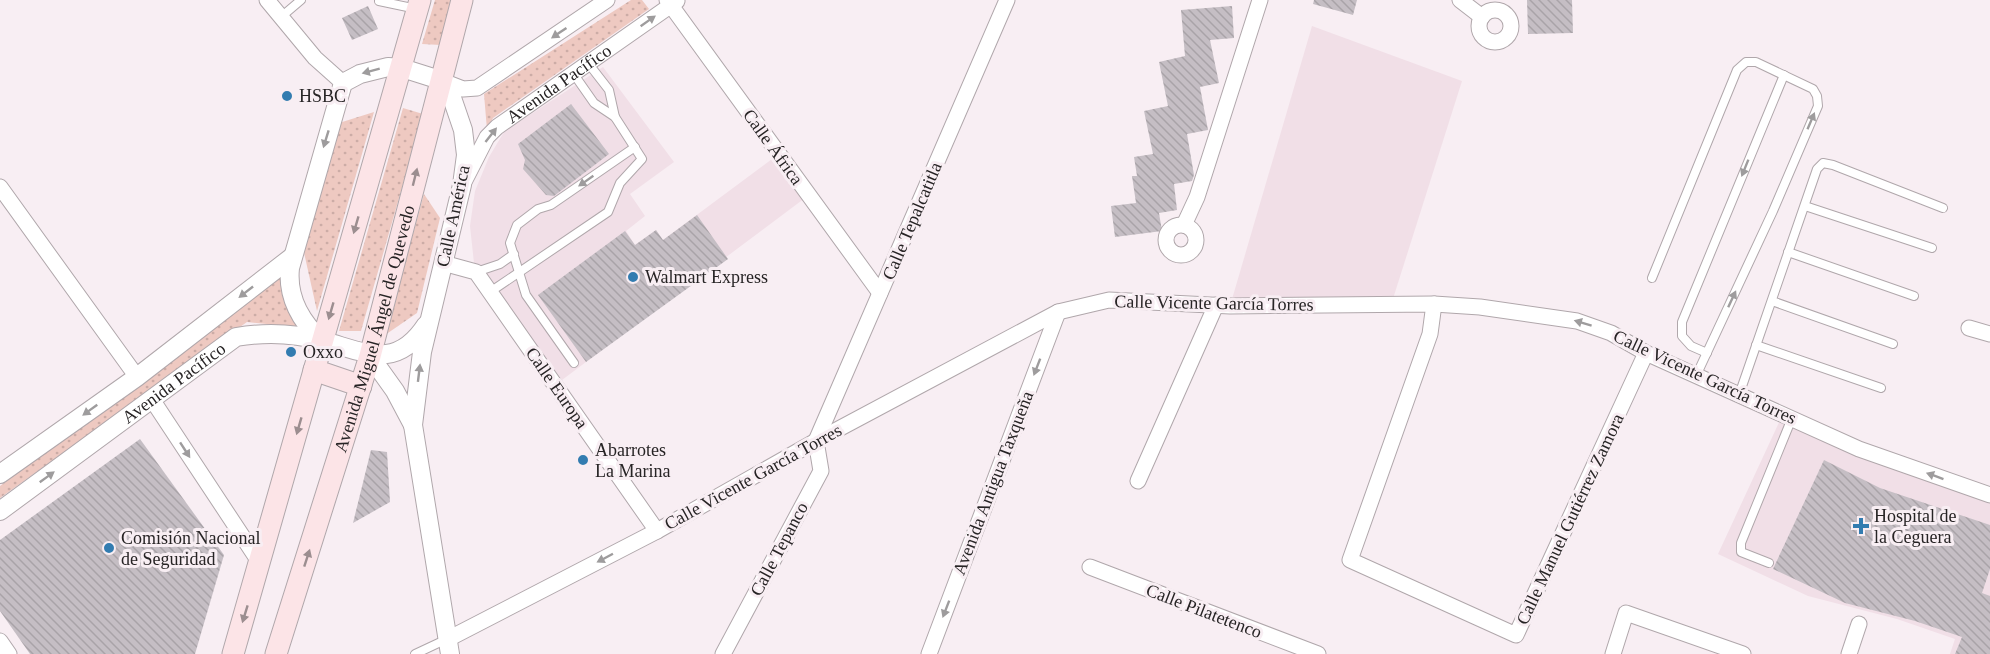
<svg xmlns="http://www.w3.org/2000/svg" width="1990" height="654" font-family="'Times New Roman',serif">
<defs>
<pattern id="grass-dots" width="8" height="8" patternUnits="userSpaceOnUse" patternTransform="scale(1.5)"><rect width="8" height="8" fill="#eec9c1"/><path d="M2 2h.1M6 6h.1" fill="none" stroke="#ccaca6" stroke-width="1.8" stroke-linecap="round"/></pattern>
<pattern id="building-back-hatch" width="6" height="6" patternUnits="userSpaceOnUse" patternTransform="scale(1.5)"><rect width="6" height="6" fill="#c5bec4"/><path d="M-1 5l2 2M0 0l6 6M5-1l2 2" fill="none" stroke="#a9a3a8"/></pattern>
</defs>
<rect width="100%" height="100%" fill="#f8eef3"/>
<g fill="#f1dfe7">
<path d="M1312 26 1462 81 1391 305 1230 306Z"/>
<path d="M603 67 674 162 630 194 645 216 626 231 635 245 656 230 663 240 776 156 805 198 562 380 474 263 470 226 475 191 489 157 504 132Z"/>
<path d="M1782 416 1990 498V654H1950L1955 639 1897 619 1808 596 1718 554Z"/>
</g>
<g fill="url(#grass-dots)">
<path d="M435 0H453L441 45 422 44Z"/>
<path d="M631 0H642L649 9 493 118 487 130 484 94Z"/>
<path d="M403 108 423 114 361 331H339Z"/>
<path d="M374 112 317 311 303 248 339 123Z"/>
<path d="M424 194 440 218 417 313 385 335Z"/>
<path d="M281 277 297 327 247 322 0 498V486Z"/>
</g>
<g fill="url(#building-back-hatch)">
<path d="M1314 0H1357L1353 15 1313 4Z"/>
<path d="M1527 0H1572L1573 33 1528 34Z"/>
<path d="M368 6 378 29 352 40 342 18Z"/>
<path d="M1232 6 1234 38 1210 40 1219 83 1200 87 1208 130 1187 134 1194 175 1192 181 1174 184 1177 210 1159 213 1162 231 1115 237 1111 206 1136 203 1132 176H1137L1134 157 1153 154 1144 111 1168 106 1159 62 1185 56 1181 10Z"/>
<path d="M571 104 609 154 554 196 546 195 523 169 525 160 518 144Z"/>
<path d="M697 215 728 259 586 362 538 295 625 231 635 245 656 230 663 240Z"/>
<path d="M140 439 224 555 195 654H30L0 611V540Z"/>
<path d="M371 450 387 452 390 502 353 523Z"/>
<path d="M1824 460 1880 488 1990 525V569L1982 593 1990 596V654H1955L1962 637 1915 621 1845 603 1773 569Z"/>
</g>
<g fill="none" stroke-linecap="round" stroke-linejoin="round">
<g stroke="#b0a7ab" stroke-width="10">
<g id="service">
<path d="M379 1 417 9"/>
<path d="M281 17 301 0"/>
<path d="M588 63 609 90 615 117"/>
<path d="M1805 206 1932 248"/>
<path d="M1788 252 1914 296"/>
<path d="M476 272 500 264 514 254"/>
<path d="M1652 278 1737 70 1746 62H1756L1813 89 1817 96 1818 106 1773 211 1696 376"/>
<path d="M490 292 608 212 620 183 642 159 615 117 594 103 573 73"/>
<path d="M1772 301 1893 344"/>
<path d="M1756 345 1881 388"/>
<path d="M1707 353 1691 346 1682 336V322L1784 75"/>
<path d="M574 363 526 295 510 243 517 225 538 209 551 205 635 147"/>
<path d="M1739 395 1817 169 1823 163 1833 165 1943 208"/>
<path d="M1769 563 1741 552V543L1792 418"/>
<path d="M415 654 447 639"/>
</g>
</g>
<g stroke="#b0a7ab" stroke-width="17">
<g id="minor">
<path d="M267 0 315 58 343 83"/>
<path d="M667 0 880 293"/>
<path d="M1460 0 1482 17"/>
<circle cx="1495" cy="26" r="16"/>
<path d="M440 80 463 89 477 88 607 0"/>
<path id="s1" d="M465 180 487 137 497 127 677 1"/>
<path d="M0 187 137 377"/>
<circle cx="1181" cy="240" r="15"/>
<path d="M1184 225 1197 197 1260 0"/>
<path d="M443 263 476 272 657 531"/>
<path d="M1434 304 1430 334 1350 560 1516 635 1646 353"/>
<path d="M1969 328 1990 334"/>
<path d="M153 401 260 563"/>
<path d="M816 441 1007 0"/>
<path d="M1138 481 1216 305"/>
<path d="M1090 567 1318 654"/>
<path d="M448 639 657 531 816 441 1058 312 1109 300 1230 306 1434 304 1480 307 1577 321 1611 333 1646 353 1859 449 1990 495"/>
<path d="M0 641 9 654"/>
<path d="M723 654 821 471 816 441"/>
<path d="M929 654 1058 312"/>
<path d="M1613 654 1626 613 1743 654"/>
<path d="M1849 654 1859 624"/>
</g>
</g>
<g stroke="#b0a7ab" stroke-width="20">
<g id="tertiary">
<path d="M322 341C301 322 287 297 290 268L343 83 360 74 388 67 402 68 440 80 450 92 463 130 466 155 462 185 422 352 413 425 450 654"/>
<path d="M370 356 395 391 413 425"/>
<path d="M0 474 137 377 292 257"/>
<path id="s2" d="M0 511 236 337C265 332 294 333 323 341 365 352 396 371 426 325"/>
</g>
</g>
<g stroke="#b0a7ab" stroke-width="23">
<g id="secondary">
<path d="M314 370 361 386"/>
<path d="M233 654 420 0"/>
<path id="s3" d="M276 654 370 356 462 0"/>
</g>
</g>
<use href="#service" stroke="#fff" stroke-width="8"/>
<use href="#minor" stroke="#fff" stroke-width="15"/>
<use href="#tertiary" stroke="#fff" stroke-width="18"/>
<use href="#secondary" stroke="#fce4e7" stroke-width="21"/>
</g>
<defs><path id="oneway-solid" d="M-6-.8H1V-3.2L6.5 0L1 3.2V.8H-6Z" transform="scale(1.5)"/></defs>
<g fill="#9e9c9d">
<use href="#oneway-solid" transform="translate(648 21) rotate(-35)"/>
<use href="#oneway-solid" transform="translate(559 33) rotate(146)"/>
<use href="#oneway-solid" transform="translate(371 71) rotate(165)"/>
<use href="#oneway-solid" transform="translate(1811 121) rotate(-67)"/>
<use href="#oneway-solid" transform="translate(491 135) rotate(-52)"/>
<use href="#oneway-solid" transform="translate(326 139) rotate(107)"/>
<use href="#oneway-solid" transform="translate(1745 168) rotate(112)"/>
<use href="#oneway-solid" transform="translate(586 181) rotate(145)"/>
<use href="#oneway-solid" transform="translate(246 292) rotate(142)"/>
<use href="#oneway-solid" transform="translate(1732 299) rotate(-65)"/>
<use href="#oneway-solid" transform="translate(1583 323) rotate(-163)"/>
<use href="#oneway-solid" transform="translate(1037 367) rotate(111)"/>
<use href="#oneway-solid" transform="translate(419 373) rotate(-83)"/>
<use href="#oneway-solid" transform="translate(90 410) rotate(144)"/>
<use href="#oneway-solid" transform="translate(185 450) rotate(57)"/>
<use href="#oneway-solid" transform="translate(1935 476) rotate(-160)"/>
<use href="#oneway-solid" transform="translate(47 477) rotate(-36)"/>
<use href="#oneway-solid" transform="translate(605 558) rotate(152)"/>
<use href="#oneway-solid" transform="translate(946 609) rotate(111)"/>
</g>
<g fill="#9c8e90">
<use href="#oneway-solid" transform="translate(415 177) rotate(-76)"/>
<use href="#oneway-solid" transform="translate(356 225) rotate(106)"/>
<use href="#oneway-solid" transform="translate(331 311) rotate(106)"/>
<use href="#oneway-solid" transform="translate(299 426) rotate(106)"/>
<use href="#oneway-solid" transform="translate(307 558) rotate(-72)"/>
<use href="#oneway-solid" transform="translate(245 614) rotate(107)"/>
</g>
<g fill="#327cb0" stroke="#f8eef3" stroke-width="2">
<circle cx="287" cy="96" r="6"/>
<circle cx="633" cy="277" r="6"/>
<circle cx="291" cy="352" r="6"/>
<circle cx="583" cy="460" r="6"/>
<path d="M1858 517h6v6h6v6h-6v6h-6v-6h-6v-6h6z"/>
<circle cx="109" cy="548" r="6"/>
</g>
<g text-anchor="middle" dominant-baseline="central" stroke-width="6" stroke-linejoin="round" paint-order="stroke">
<g font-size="18" fill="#272425" stroke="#f8eef3">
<text stroke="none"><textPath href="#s1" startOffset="138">Avenida Pacífico</textPath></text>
<text transform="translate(773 147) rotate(54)">Calle África</text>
<text transform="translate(453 216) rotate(-78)">Calle América</text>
<text transform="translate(912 221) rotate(-67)">Calle Tepalcatitla</text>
<text transform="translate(1214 303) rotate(1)">Calle Vicente García Torres</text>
<text stroke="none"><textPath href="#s3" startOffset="340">Avenida Miguel Ángel de Quevedo</textPath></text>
<text transform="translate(1705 377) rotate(25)">Calle Vicente García Torres</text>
<text stroke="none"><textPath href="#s2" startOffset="216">Avenida Pacífico</textPath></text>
<text transform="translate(557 388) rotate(55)">Calle Europa</text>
<text transform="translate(753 477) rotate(-29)">Calle Vicente García Torres</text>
<text transform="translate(993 483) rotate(-69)">Avenida Antigua Taxqueña</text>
<text transform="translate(1570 519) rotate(-65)">Calle Manuel Gutiérrez Zamora</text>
<text transform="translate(779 549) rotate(-62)">Calle Tepanco</text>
<text transform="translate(1204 611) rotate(21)">Calle Pilatetenco</text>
</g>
<g font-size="18" fill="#272425" stroke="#f8eef3" text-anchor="start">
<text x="299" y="96">HSBC</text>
<text x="645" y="277">Walmart Express</text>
<text x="303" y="352">Oxxo</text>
<text x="595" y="450">Abarrotes<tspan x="595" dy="21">La Marina</tspan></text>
<text x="1874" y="516">Hospital de<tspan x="1874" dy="21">la Ceguera</tspan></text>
<text x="121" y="538">Comisión Nacional<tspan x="121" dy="21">de Seguridad</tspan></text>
</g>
</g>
</svg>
